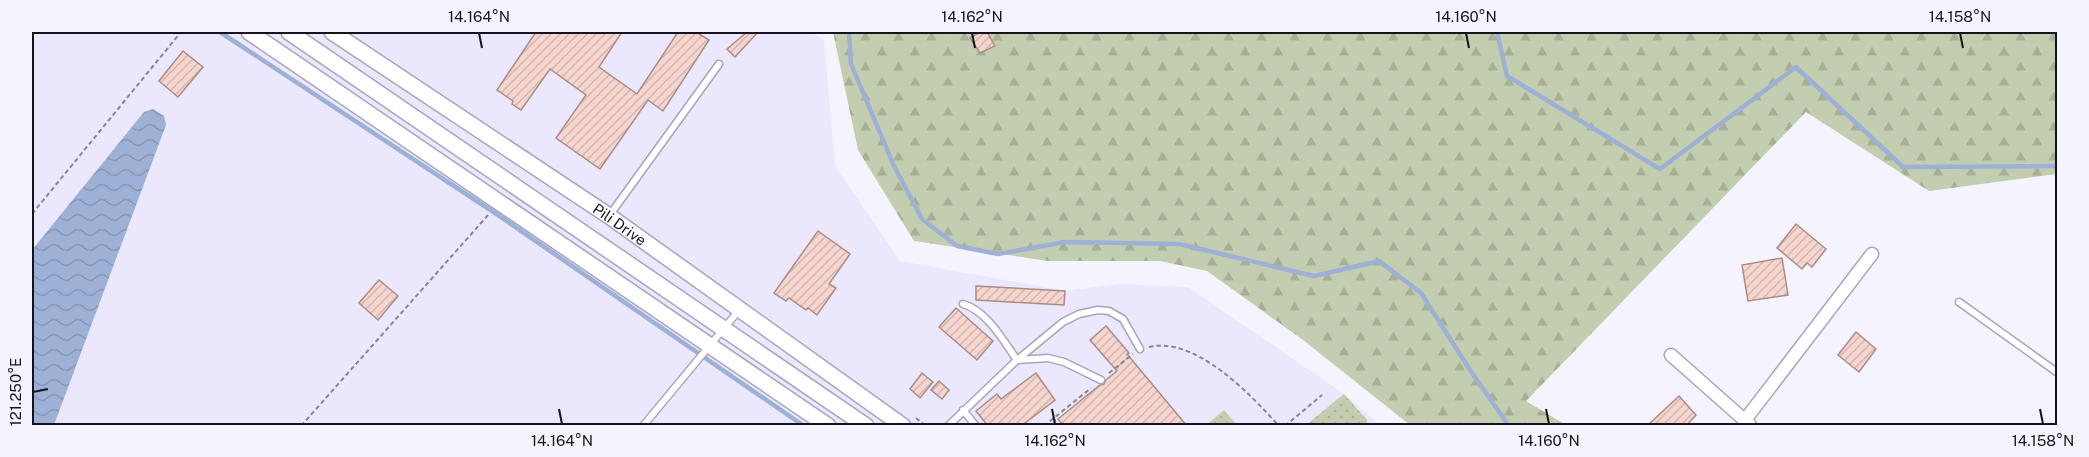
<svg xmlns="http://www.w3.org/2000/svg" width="2089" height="457" font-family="'Public Sans',sans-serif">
<defs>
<pattern id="grass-dots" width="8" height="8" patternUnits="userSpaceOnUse" patternTransform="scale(1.5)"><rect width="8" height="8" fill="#c3ceb0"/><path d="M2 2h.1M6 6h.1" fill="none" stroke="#a7b097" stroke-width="1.8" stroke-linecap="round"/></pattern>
<pattern id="forest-firs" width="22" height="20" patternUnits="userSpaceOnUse" patternTransform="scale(1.5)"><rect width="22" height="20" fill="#c3ceb0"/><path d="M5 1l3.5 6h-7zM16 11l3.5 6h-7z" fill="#a7b097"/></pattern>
<pattern id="water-waves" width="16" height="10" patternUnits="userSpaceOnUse" patternTransform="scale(1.5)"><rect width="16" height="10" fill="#9db0d5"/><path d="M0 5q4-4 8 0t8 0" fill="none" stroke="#8696b6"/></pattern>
<pattern id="building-hatch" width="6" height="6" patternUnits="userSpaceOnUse" patternTransform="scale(1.5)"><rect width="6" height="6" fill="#f6d5cf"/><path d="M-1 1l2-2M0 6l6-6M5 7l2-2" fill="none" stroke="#d2b6b1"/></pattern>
</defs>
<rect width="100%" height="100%" fill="#f5f3fe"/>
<path fill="#ebe7fc" d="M32 32H810L824 40 835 166 900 261 1065 291 1119 284 1188 287 1344 394 1380 425H32Z"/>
<g fill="url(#grass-dots)">
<path d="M1344 394 1367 420V425H1306Z"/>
<path d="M1224 410 1237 425H1206Z"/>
</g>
<path fill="url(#forest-firs)" d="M833 32H2057V174L1929 191 1806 112 1526 401 1566 425H1410L1303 340 1207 271 1160 261H1048L914 241 858 150Z"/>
<path fill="url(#water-waves)" d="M153 109 164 116 166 125 54 425H32V250L144 112Z"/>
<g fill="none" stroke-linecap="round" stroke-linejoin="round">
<g stroke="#9db0d5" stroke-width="4.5">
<path d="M220 32 495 213 804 426"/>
<path d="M849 32 851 64 894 166 922 219 957 246 998 254 1065 242 1179 244 1314 276 1379 261 1421 293 1470 370 1509 426"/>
<path d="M1497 32 1507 76 1660 169 1796 67 1903 167 2058 166"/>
</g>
</g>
<g fill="url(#building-hatch)" stroke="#aa8c86" stroke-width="1.5">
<path d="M536 32H622L599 67 637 94 678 32H696L709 40 663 111 648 100 600 169 556 138 586 95 550 69 521 110 512 104 513 101 497 90Z"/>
<path d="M747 32H758L735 57 727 49Z"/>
<path d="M980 32H987L995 46 980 53 970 38Z"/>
<path d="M183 51 203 67 178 97 159 81Z"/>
<path d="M1796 224 1826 249 1812 267 1807 263 1802 269 1777 248Z"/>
<path d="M818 231 850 254 829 284 836 288 817 315 808 308 806 310 789 298 786 301 774 293Z"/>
<path d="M1782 258 1788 295 1748 301 1742 265Z"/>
<path d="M379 280 398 296 378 320 359 303Z"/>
<path d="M976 286 1065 291 1064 305 976 300Z"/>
<path d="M956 308 993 341 977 360 939 327Z"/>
<path d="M1106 326 1129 353 1127 354 1187 426H1064L1058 419 1100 385 1104 384 1106 380 1117 371 1090 340Z"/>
<path d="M1856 332 1876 349 1859 372 1838 355Z"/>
<path d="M922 373 933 382 920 398 910 389Z"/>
<path d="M1036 373 1055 400 1021 426H988L976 411 997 394 1001 399Z"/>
<path d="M939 381 949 390 942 399 931 390Z"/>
<path d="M1679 396 1696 415 1686 426H1647Z"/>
</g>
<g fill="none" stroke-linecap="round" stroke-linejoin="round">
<g stroke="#a9a3bd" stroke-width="9">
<g id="service">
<path d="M609 216 719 64"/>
<path d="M1959 302 2058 373"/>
<path d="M963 304C987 311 1003 340 1017 360L1048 358 1064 362 1101 380"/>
<path d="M963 410 976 426"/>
<path d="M643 426 740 309"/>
<path d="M948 426 1017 360 1063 322 1079 314 1098 310 1109 311 1123 319 1140 349"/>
</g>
</g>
<g stroke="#a9a3bd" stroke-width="15">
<g id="minor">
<path d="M1671 355 1750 425"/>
<path d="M1745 420 1872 254"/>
</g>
</g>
<g stroke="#a9a3bd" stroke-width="18">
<g id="tertiary">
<path d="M249 32 828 426"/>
<path d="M289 32 866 426"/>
<path id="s1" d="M332 32 609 216 903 426"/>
</g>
</g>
<g stroke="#888691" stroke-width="2" stroke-dasharray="4.5 3" stroke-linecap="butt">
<path d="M32 214 181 32"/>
<path d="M1149 347C1196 336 1251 395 1279 426"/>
<path d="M1109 373 1133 354"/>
<path d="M916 418 926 426"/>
<path d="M1053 418 1059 426"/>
<path d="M301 426 489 214"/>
<path d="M1044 426 1091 388"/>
<path d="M1285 426 1322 395"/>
</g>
<use href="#service" stroke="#fff" stroke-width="6"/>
<use href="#minor" stroke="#fff" stroke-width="12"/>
<use href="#tertiary" stroke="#fff" stroke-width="15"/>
</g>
<path fill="none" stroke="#15131d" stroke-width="2" d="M479 33 482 48M972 33 975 48M1466 33 1469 48M1960 33 1963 48M33 392 48 389M559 409 562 424M1052 409 1055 424M1546 409 1549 424M2040 409 2043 424"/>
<g text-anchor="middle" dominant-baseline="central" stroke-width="6" stroke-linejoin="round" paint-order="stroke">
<g font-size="15" fill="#15131d" stroke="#f5f3fe">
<text stroke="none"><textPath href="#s1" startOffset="346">Pili Drive</textPath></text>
</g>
</g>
<rect width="2089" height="457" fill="none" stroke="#f5f3fe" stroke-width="66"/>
<rect x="33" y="33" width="2023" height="391" fill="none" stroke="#15131d" stroke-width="2"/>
<g font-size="15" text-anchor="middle" fill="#15131d">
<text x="479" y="22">14.164°N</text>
<text x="972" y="22">14.162°N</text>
<text x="1466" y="22">14.160°N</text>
<text x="1960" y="22">14.158°N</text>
<text transform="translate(16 392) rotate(-90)" y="5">121.250°E</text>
<text x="562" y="446">14.164°N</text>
<text x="1055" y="446">14.162°N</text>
<text x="1549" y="446">14.160°N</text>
<text x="2043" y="446">14.158°N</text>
</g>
</svg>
